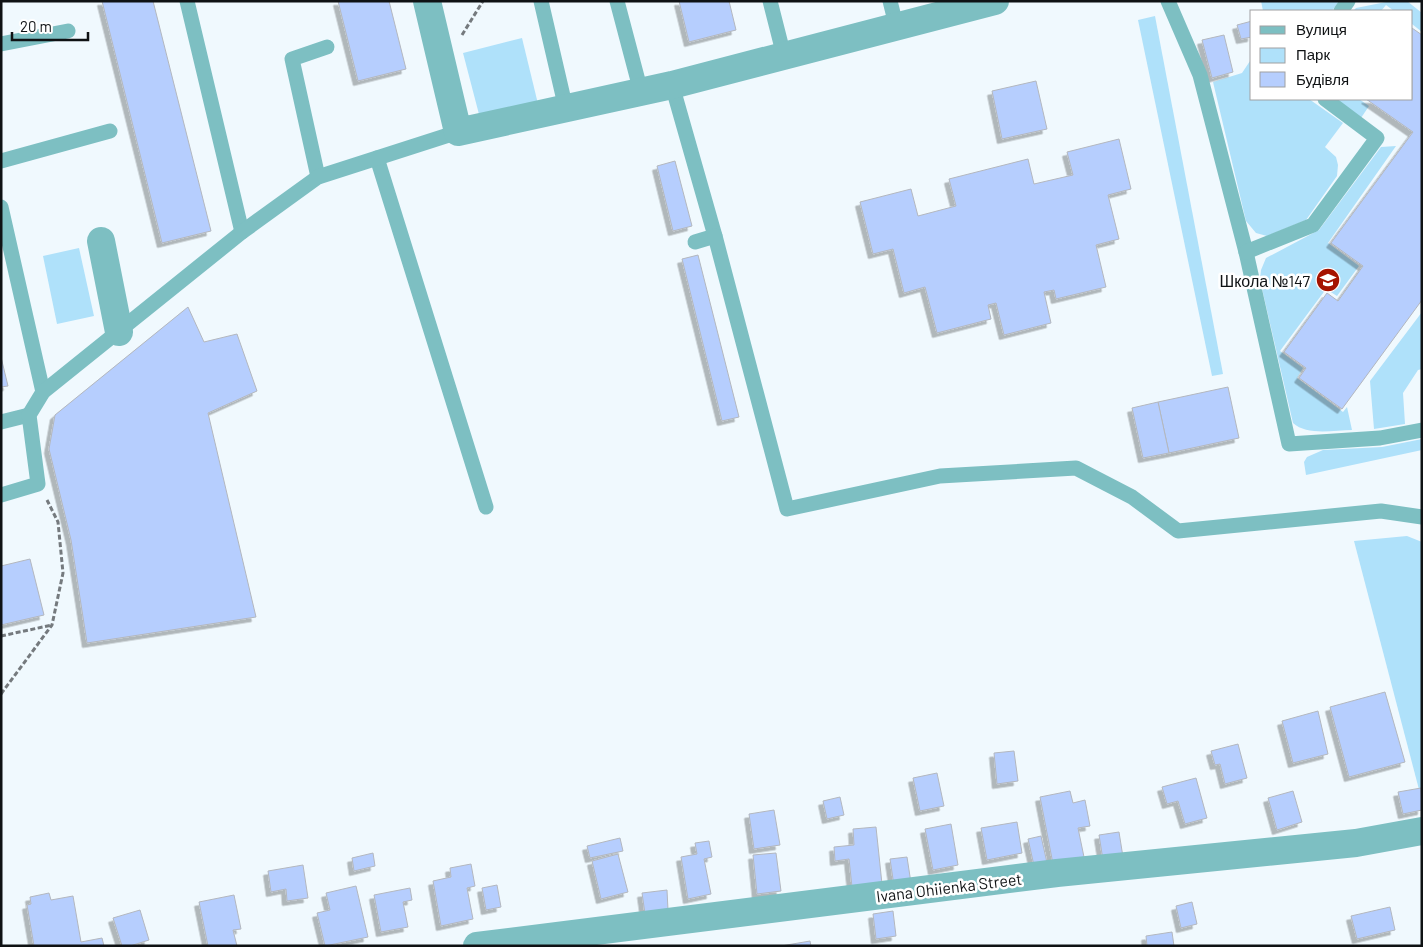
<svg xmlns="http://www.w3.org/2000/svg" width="1423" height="947" font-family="Barlow,sans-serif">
<defs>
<filter id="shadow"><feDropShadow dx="-4.5" dy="4.5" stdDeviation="0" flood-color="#0004"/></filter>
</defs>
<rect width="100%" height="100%" fill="#f0f9fe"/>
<g fill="#afe1fa">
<path d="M1261 1H1339L1332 11H1263Z"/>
<path d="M1391 1H1407L1422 13V32L1412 24V11H1394L1386 5 1381 11H1353L1356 8Z"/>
<path d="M1155 16 1223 374 1212 376 1138 20Z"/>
<path d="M522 38 539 108 481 122 463 53Z"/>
<path d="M1252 58V99H1309L1343 123 1325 147 1336 157 1338 165 1337 176 1306 220 1267 236 1256 233 1246 221 1213 82 1242 73Z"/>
<path d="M1336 99H1359L1369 106 1361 118Z"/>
<path d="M1396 146 1328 243 1359 266 1337 296 1326 289 1280 351 1303 368 1297 378 1343 412 1347 407 1352 430C1334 430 1307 436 1293 423L1260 280 1261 270 1266 258 1319 230 1381 147Z"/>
<path d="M79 248 94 316 57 324 43 256Z"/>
<path d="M1422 312V369L1418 370 1403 393 1405 424 1374 429 1370 381Z"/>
<path d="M1422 439V450L1306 475 1304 462 1307 457 1323 450 1382 447Z"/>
<path d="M1407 536 1422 542V801L1354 541Z"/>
</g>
<g fill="#b6cefe" stroke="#b3b7be" filter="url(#shadow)">
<path d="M102 1H153L211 231 162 243Z"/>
<path d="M338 1H389L406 69 358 81Z"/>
<path d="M679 1H729L736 30 689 42Z"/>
<path d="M1252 21V37L1241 39 1237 25Z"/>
<path d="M1412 28 1422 35V300L1342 409 1299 378 1306 368 1284 352 1327 293 1338 301 1363 266 1331 243 1413 132 1366 99H1412Z"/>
<path d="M1224 35 1233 72 1212 78 1202 40Z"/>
<path d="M1036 81 1047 129 1002 139 992 91Z"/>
<path d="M1119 139 1131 189 1108 195 1119 239 1096 245 1106 287 1056 299 1054 290 1044 292 1051 323 1004 335 996 303 988 305 991 319 937 333 925 287 904 293 893 249 873 254 860 202 911 189 918 216 956 206 949 179 1028 159 1034 184 1073 175 1067 152Z"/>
<path d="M675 161 692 226 673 231 657 166Z"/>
<path d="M698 255 739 417 722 421 682 259Z"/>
<path d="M188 307 204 342 237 334 257 391 208 413 256 617 87 643 71 540 49 449 55 415Z"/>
<path d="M1 357 8 386 1 387Z"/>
<path d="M1228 387 1239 438 1169 453 1158 402Z"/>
<path d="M1158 402 1169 453 1143 458 1132 408Z"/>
<path d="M30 559 44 615 1 625V566Z"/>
<path d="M1385 692 1405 762 1349 777 1330 707Z"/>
<path d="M1318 711 1328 754 1293 763 1282 721Z"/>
<path d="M1238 744 1247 778 1225 784 1220 764 1215 765 1211 751Z"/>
<path d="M1014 751 1018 781 997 784 994 753Z"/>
<path d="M937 773 944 806 920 811 913 778Z"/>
<path d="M1196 778 1207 818 1185 824 1178 801 1167 804 1162 787Z"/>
<path d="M1421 788 1422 810 1403 814 1398 792Z"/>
<path d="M1070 791 1073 803 1085 800 1090 826 1078 828 1084 857 1053 864 1040 797Z"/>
<path d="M1293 791 1302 822 1277 830 1268 798Z"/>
<path d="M840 797 844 815 827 819 823 801Z"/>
<path d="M774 810 780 845 754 849 749 814Z"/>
<path d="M1017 822 1022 853 987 860 981 828Z"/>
<path d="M951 824 958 865 933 870 925 829Z"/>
<path d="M876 827 882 884 852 887 849 859 835 861 834 847 854 845 853 829Z"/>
<path d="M1119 832 1123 857 1103 860 1099 835Z"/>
<path d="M1041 836 1048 867 1035 870 1028 839Z"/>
<path d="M620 838 623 851 590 858 587 846Z"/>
<path d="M709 841 712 857 704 859 711 894 688 899 681 857 697 854 695 843Z"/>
<path d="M373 853 375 866 354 871 352 858Z"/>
<path d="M776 853 781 891 757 894 753 855Z"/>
<path d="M618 854 628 892 601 899 592 861Z"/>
<path d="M907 857 911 883 894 886 890 859Z"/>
<path d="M471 864 475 886 467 888 473 919 441 926 433 881 451 877 450 868Z"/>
<path d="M303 865 308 898 287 901 286 889 271 892 268 871Z"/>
<path d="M497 885 501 907 486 910 482 888Z"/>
<path d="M356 886 368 937 325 946 317 913 330 910 326 893Z"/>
<path d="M410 888 412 900 403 902 408 927 381 932 374 895Z"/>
<path d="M667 890 668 910 645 914 642 893Z"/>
<path d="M49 893 51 900 73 896 81 942 102 938 104 946H34L27 905 31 904 30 897Z"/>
<path d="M234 895 241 929 233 930 237 946H208L199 902Z"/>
<path d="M1192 902 1197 924 1181 928 1176 906Z"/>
<path d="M1390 907 1395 930 1357 939 1351 916Z"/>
<path d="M140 910 149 940 130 946H122L113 918Z"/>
<path d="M893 911 896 936 876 939 873 914Z"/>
<path d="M1172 932 1174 946H1147L1146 936Z"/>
<path d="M810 941 811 946H781Z"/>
</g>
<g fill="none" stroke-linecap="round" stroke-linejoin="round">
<g stroke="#757a7e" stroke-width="3" stroke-dasharray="5 2.5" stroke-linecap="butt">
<path d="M462 35 483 1"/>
<path d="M1 636 52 625"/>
<path d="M1 694 52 625 63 573 58 522 47 500"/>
</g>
<g stroke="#7dbfc2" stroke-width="15">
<path d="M187 1 242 232"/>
<path d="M541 1 566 109"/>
<path d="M617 1 641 92"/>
<path d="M770 1 784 56"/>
<path d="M890 1 897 29"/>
<path d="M1168 1 1200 75 1246 252 1289 444 1380 438 1422 430"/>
<path d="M1341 11 1348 1"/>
<path d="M1 44 68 31"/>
<path d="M672 85 715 236 695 242"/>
<path d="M377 158 486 507"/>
<path d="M1 161 110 131"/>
<path d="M318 177 292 59 327 47"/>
<path d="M1 207 43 392"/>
<path d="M715 236 787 509 940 476 1076 468 1132 497 1178 531 1381 511 1422 517"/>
<path d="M1246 252 1313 225 1377 138 1325 99"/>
<path d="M1 422 29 415"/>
<path d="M1 495 38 484 29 415 43 392 242 232 318 177 458 132"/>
</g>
<g stroke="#7dbfc2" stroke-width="28">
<path d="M427 1 458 132 672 85 995 1"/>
<path d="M101 241 119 332"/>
<path d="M477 946 1057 873 1356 843 1422 831"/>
</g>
</g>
<defs>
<g id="school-disc" transform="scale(1.25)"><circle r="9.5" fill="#a51300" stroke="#fff"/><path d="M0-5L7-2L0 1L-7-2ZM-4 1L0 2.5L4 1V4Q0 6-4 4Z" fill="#fff"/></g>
</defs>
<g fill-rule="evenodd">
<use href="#school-disc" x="1328" y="280"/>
</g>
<g text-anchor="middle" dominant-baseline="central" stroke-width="5" stroke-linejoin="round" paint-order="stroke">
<g font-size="16" fill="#0f1214" stroke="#fff" text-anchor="end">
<text x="1310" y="280">Школа №147</text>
</g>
<g font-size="16" fill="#0f1214" stroke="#fff">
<text transform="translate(949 887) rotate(-7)">Ivana Ohiienka Street</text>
</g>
</g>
<rect width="1423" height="947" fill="none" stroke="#0f1214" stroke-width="5"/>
<rect x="1250" y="10" width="162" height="90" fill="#ffffff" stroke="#9fa0a1"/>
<rect x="1260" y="26" width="25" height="8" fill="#7dbfc2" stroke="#9fa0a1"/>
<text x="1296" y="35" font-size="15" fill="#0f1214">Вулиця</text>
<rect x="1260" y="48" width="25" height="15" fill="#afe1fa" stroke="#9fa0a1"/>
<text x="1296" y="60" font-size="15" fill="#0f1214">Парк</text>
<rect x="1260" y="72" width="25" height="15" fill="#b6cefe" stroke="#9fa0a1"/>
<text x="1296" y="85" font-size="15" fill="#0f1214">Будівля</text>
<path d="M12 32v8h76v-8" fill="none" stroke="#0f1214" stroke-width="2.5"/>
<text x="20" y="32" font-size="15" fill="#0f1214" stroke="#ffffff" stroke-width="4" paint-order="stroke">20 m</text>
</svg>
